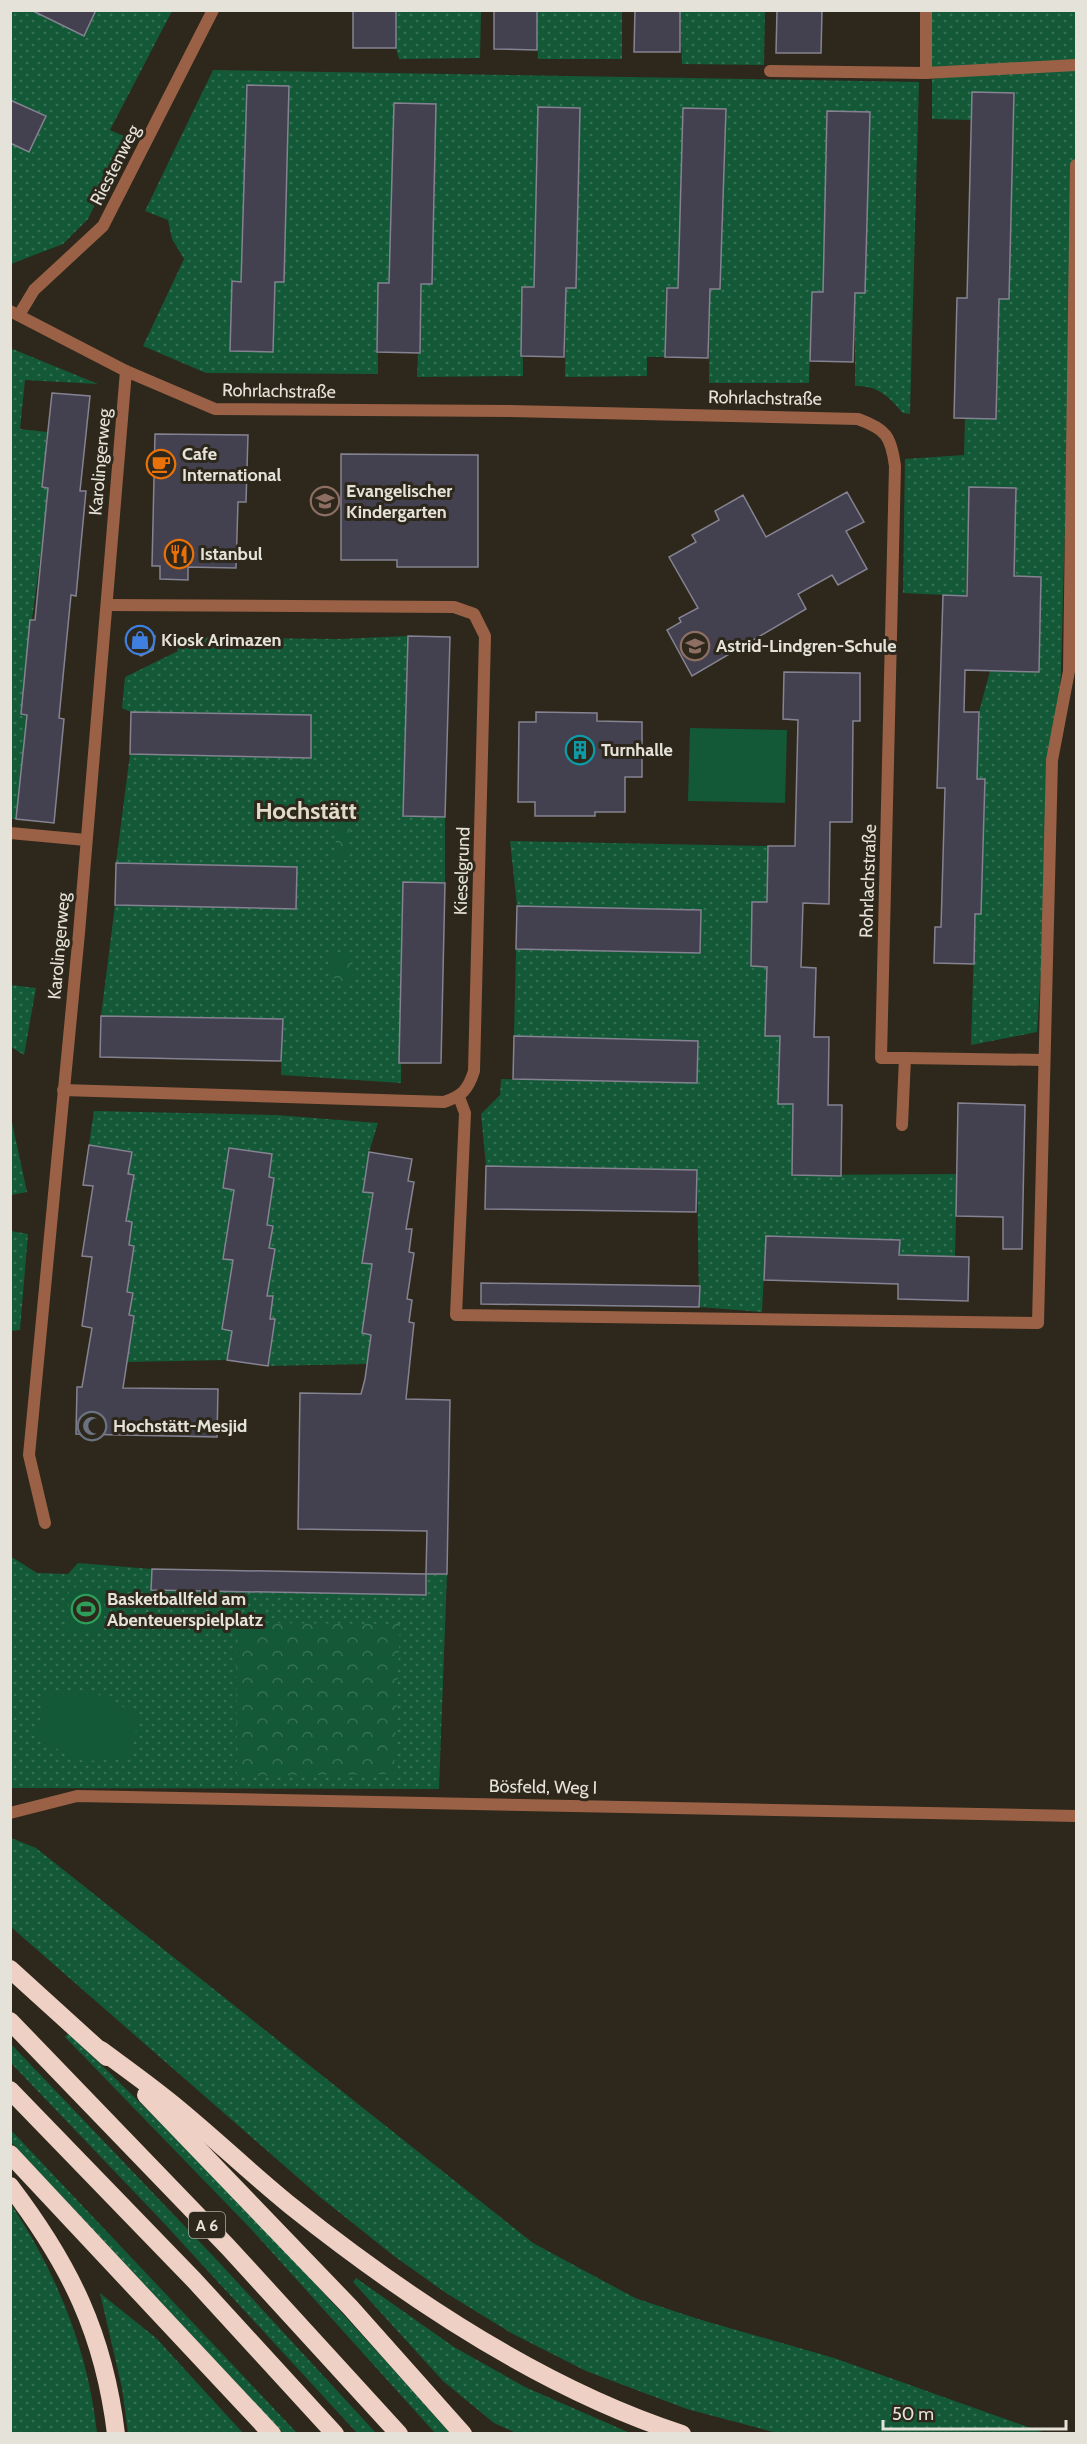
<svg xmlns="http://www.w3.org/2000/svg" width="1087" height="2444" font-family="Cabin,sans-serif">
<defs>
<pattern id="grass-dots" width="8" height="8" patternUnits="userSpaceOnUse" patternTransform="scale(1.5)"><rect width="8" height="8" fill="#135937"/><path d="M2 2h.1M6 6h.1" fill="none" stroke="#357153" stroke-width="1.8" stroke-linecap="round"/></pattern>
<pattern id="forest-crowns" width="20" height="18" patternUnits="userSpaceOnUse" patternTransform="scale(1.5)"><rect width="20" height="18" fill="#135937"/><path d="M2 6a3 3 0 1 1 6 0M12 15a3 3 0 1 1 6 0" fill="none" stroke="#357153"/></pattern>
</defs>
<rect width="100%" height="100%" fill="#2d281b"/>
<g fill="url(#grass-dots)" fill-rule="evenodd">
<path d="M11 11H172L110 130 128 138 88 219 63 244 11 264Z"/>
<path d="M396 11H481L480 58 399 59 396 48Z"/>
<path d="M537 11H622V59H538Z"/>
<path d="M680 11H765L764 65 682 64Z"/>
<path d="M930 11H1076V113L1061 673 1037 1032 971 1045 975 914H981L985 779H977L979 712 990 671H1039L1041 577 1014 576 969 488 966 596 903 593 905 459 964 455 965 418 996 419 999 299H1009L1014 93 973 92 972 120 932 119V79L1038 69 930 67Z"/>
<path d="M213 70 919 82 910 414 903 413C888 396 879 386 855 386V293L865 292 870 112H827L823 292H812L809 383H709L710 289H720L725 109 683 108 678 288H667L665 357H647V376L565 377 566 288H576L580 108 538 107 534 287 522 288 523 376 417 377 421 284H432L436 104 394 103 389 283H378V374L206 373 143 346 184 259 172 239 168 220 145 211ZM247 85 289 87 284 282H275L273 352 230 351 232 281 241 282Z"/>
<path d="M10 348 98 384 25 380 20 429 47 432 42 487 48 488C41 564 28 638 21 714L27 715 16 819H10Z"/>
<path d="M408 636 403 816 445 817V883H403L401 1083 281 1075 282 1019 101 1016 115 905 296 909V867L116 863 130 754 311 757V715L131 712 122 708 125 677 178 651 173 642 177 637 339 639Z"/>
<path d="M510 841 768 846 767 902H752L751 966 767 967 765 1035 780 1036 778 1104H793L792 1175 957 1174 955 1257 899 1255V1240L766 1236 762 1312 699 1307 697 1170 486 1166 481 1114 500 1095 501 1079 697 1083V1041L514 1036 516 949 699 953 700 910 517 906Z"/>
<path d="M11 985 36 988 24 1055 11 1047Z"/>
<path d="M94 1111 276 1115 378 1123 369 1152 363 1191 373 1193 363 1263 372 1264 362 1333 371 1335 367 1364 268 1366 274 1319H270L273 1296H267L275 1249 269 1248 273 1226 267 1225 274 1179 269 1177 272 1154 234 1190 223 1259 233 1260 222 1329 232 1331 227 1360 127 1362 134 1316 129 1315 132 1293 127 1292 134 1246 129 1245 132 1223 126 1221 134 1175 128 1174 132 1152 89 1145Z"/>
<path d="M11 1118 27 1192 11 1195H10Z"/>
<path d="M11 1231 28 1234 20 1330 11 1331Z"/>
<path d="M10 1556 37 1573 68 1574 78 1563 152 1569V1590L425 1595 426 1574H447L439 1789 11 1788Z"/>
<path d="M11 1838 36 1848 533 2243 635 2298 698 2319 834 2358 1045 2433H777L687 2409 586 2371 513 2334 446 2293 394 2256 320 2197 11 1927Z"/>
<path d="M68 2033C202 2160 328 2295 450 2433H435L251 2229 65 2037Z"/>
<path d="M10 2043 215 2258 376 2433H357L161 2220 11 2063Z"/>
<path d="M10 2129 297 2433H283L11 2142Z"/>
<path d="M11 2204C57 2274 88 2350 97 2433H12Z"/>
<path d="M356 2278 454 2347 525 2387 630 2433H516L494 2423 443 2381 353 2282Z"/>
<path d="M100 2293 156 2338 243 2433H128L122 2388Z"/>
</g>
<g fill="url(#forest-crowns)">
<path d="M348 794 352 803 348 857 344 861 335 854 338 802Z"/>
<path d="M340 953 351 959 353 980C335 990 324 969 330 954Z"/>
<path d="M236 1623 400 1624 394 1774 237 1776Z"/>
</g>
<g fill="#135937">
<path d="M690 728 787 730 785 803 688 801Z"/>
<path d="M69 1587 105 1589 103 1632 68 1630Z"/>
<path d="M45 1694H97L139 1715 130 1759 83 1761 36 1739Z"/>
</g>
<g fill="#43414f" stroke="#858292" stroke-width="1.5">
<path d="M31 10H96L84 36Z"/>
<rect x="353" y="10" width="43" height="38"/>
<path d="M494 10H537V50L494 49Z"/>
<path d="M635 10H680V52H634Z"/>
<path d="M777 10H822L821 53H776Z"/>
<path d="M247 85 289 86 284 282H275L273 352 230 351 232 281 241 282Z"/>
<path d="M972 92 1014 93 1009 299H999L996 419 954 418 957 298H967Z"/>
<path d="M10 100 46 116 29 152 10 143Z"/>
<path d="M394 103 436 104 432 284H421L420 353 377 352 378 283H389Z"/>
<path d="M538 107 580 108 576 288H566L564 357 521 356 522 287H534Z"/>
<path d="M683 108 726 109 720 289H710L708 358 665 357 667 288H678Z"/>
<path d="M827 111 870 112 865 293H855L853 362 810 361 812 292H823Z"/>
<path d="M52 393 90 396 80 491H86L76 596 71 595 59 718 64 719 54 823 16 819 27 715 21 714 30 620H35L48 488 42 487Z"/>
<path d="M155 434 248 435 246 502H238L236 568 188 567V580L160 579V566H152Z"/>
<path d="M341 454 478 455V567H397V560H341Z"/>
<path d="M969 487 1016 488 1014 576 1041 577 1039 672 965 670 964 712H979L977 779H985L981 914H975L974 964 934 963 935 927H941L945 788H937L943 595 967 596Z"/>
<path d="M847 492 864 522 846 531 867 569 838 585 832 575 798 594 806 609 692 676 667 630 681 622 679 618 698 608 669 557 696 542 692 535 719 520 715 511 743 495 766 537Z"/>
<path d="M143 627 155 636 153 650 141 656 128 648 130 633Z"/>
<path d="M408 636 450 637 445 817 403 816Z"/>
<path d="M784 672 860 673V721H853L852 822H830L829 904 803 903 801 967 816 968 814 1037H829L828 1105H842L841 1176 792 1175 793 1104H778L780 1036H765L767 967 751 966 752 902H767L768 846H795L798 720 783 719Z"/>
<path d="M131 712 311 715V758L130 754Z"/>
<path d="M536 712 597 713V721L642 722V777H625V812H595V816H535V802H518L519 722H536Z"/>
<path d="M116 863 297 867 296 909 115 905Z"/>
<path d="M403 882 445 883 441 1063H399Z"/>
<path d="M517 906 701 910 700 953 516 949Z"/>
<path d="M101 1016 283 1019 281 1061 100 1057Z"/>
<path d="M514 1036 698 1041 697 1083 513 1079Z"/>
<path d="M958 1103 1025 1105 1022 1249H1003V1217L956 1216Z"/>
<path d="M89 1145 132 1152 128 1174 134 1175 126 1221 132 1222 129 1245 134 1246 127 1292 133 1293 129 1315 134 1316 123 1388 218 1389 217 1437 76 1434 77 1387H82L92 1328 82 1326 92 1257 82 1256 93 1186 83 1185Z"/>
<path d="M229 1148 272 1154 269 1177 274 1178 267 1225 273 1226 269 1248 275 1249 267 1296H273L270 1319H275L268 1366 227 1360 232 1331 222 1329 233 1260 223 1259 234 1190 223 1188Z"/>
<path d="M369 1152 412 1159 408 1181 414 1182 406 1229H412L409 1252 414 1253 407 1299 412 1300 409 1322 414 1323 406 1399 450 1400 447 1574H426L427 1531 298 1529 300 1393 361 1394 365 1379 371 1335 362 1333 372 1264 362 1263 373 1193 363 1192Z"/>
<path d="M486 1166 697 1170 696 1212 485 1209Z"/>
<path d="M766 1236 900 1240 899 1255 969 1257 968 1301 898 1299V1284L764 1280Z"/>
<path d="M481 1283 700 1286 699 1307 481 1304Z"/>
<path d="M152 1569 426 1574V1595L151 1590Z"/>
</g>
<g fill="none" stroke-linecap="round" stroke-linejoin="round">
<g stroke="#9a6146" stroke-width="12">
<path d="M926 10V73L1076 65"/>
<path d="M770 71 926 73"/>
<path d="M10 833 86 840"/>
<path d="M459 1097 465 1113 456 1315 1038 1323 1052 760 1069 671 1076 165"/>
<path d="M10 1813 77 1796 1076 1816"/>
</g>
<g stroke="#9a6146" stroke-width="12">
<path d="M10 311 126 371 215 409 510 411 858 419C886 429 891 436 895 466L881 1058H905L902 1125"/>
<path d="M19 315 34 290 103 226 213 10"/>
<path d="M905 1058 1044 1060"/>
<path d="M63 1090 444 1102C462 1096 468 1090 474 1071L485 636 474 614 454 607 107 605"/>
<path d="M45 1523 29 1455 79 933 126 371"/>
</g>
<g stroke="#eed1c4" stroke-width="18">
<path d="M10 1969 107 2057"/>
<path d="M10 2021 228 2247 399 2434"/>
<path d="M101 2050C124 2067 148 2084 170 2102 211 2135 249 2172 291 2206 404 2296 543 2389 682 2434"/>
<path d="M10 2090 194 2280 335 2434"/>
<path d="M146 2095 350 2307 463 2434"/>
<path d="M10 2154 272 2434"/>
<path d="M10 2186C70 2265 104 2334 116 2434"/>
</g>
</g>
<defs>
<g id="cafe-ring" transform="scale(1.5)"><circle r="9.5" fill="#2d281b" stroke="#e8710a" stroke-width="1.5"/><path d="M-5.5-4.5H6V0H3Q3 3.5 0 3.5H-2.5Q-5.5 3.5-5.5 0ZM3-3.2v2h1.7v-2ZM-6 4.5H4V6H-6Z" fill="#e8710a"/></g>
<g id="school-ring" transform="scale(1.5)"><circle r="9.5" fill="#2d281b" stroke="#8d6e63" stroke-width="1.5"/><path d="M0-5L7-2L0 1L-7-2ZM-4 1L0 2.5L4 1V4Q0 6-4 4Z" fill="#8d6e63"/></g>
<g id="restaurant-ring" transform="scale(1.5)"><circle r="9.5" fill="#2d281b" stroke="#e8710a" stroke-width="1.5"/><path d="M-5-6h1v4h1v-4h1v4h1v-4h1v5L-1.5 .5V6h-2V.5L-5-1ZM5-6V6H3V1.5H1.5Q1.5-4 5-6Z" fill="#e8710a"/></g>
<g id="shop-ring" transform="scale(1.5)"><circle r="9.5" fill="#2d281b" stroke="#3f7fe0" stroke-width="1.5"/><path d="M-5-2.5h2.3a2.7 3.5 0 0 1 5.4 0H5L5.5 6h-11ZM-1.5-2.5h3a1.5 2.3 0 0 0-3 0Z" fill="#3f7fe0"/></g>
<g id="building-ring" transform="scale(1.5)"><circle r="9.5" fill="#2d281b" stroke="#0f9aa8" stroke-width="1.5"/><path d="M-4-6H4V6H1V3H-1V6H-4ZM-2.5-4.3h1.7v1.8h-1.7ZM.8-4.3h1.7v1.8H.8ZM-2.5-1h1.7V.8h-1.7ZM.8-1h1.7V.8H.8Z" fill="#0f9aa8"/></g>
<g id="mosque-ring" transform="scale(1.5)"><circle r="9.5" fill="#2d281b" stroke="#6b7280" stroke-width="1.5"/><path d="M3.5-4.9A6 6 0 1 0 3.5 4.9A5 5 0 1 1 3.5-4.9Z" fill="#6b7280"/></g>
<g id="stadium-ring" transform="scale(1.5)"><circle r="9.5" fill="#2d281b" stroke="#2e9e5b" stroke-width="1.5"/><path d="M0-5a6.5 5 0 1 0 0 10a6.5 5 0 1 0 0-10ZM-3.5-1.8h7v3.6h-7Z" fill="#2e9e5b"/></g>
</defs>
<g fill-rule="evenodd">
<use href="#cafe-ring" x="161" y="464"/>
<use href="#school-ring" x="325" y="501"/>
<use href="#restaurant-ring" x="179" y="554"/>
<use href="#shop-ring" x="140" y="640"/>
<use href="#school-ring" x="695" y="646"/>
<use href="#building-ring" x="580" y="750"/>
<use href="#mosque-ring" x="92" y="1426"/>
<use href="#stadium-ring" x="86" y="1609"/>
</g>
<g text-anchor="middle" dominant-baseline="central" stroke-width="6" stroke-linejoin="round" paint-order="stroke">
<rect fill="#2d281b" stroke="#aeaaa0" stroke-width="1.5" x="189" y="2212" width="36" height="26" rx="4.5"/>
<g font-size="16" font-weight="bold" fill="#e5e2d9">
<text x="207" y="2225">A 6</text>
</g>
<g font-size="18" fill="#e5e2d9" stroke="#2d281b">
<text transform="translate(115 165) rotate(-63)">Riestenweg</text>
<text transform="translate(279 391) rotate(1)">Rohrlachstraße</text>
<text transform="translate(765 398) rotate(1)">Rohrlachstraße</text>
<text transform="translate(100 462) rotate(-85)">Karolingerweg</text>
<text transform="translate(462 871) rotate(-88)">Kieselgrund</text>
<text transform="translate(868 881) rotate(-88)">Rohrlachstraße</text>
<text transform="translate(59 946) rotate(-85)">Karolingerweg</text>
<text transform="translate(543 1787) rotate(1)">Bösfeld, Weg I</text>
</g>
<g font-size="18" font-weight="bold" fill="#e5e2d9" stroke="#2d281b" text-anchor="start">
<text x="182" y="454">Cafe<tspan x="182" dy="21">International</tspan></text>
<text x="346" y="491">Evangelischer<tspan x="346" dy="21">Kindergarten</tspan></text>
<text x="200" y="554">Istanbul</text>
<text x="161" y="640">Kiosk Arimazen</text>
<text x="716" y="646">Astrid-Lindgren-Schule</text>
<text x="601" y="750">Turnhalle</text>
<text x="113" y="1426">Hochstätt-Mesjid</text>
<text x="107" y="1599">Basketballfeld am<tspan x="107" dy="21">Abenteuerspielplatz</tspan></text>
</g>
<g font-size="24" font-weight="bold" fill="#e2dbca" stroke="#2d281b">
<text x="306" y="810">Hochstätt</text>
</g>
</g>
<rect width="1087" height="2444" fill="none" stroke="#e5e2d9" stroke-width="24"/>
<path d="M883 2420v9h183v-9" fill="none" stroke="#e5e2d9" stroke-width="3"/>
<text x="892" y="2420" font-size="18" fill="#e5e2d9" stroke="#2d281b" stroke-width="4.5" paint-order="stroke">50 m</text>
</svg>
